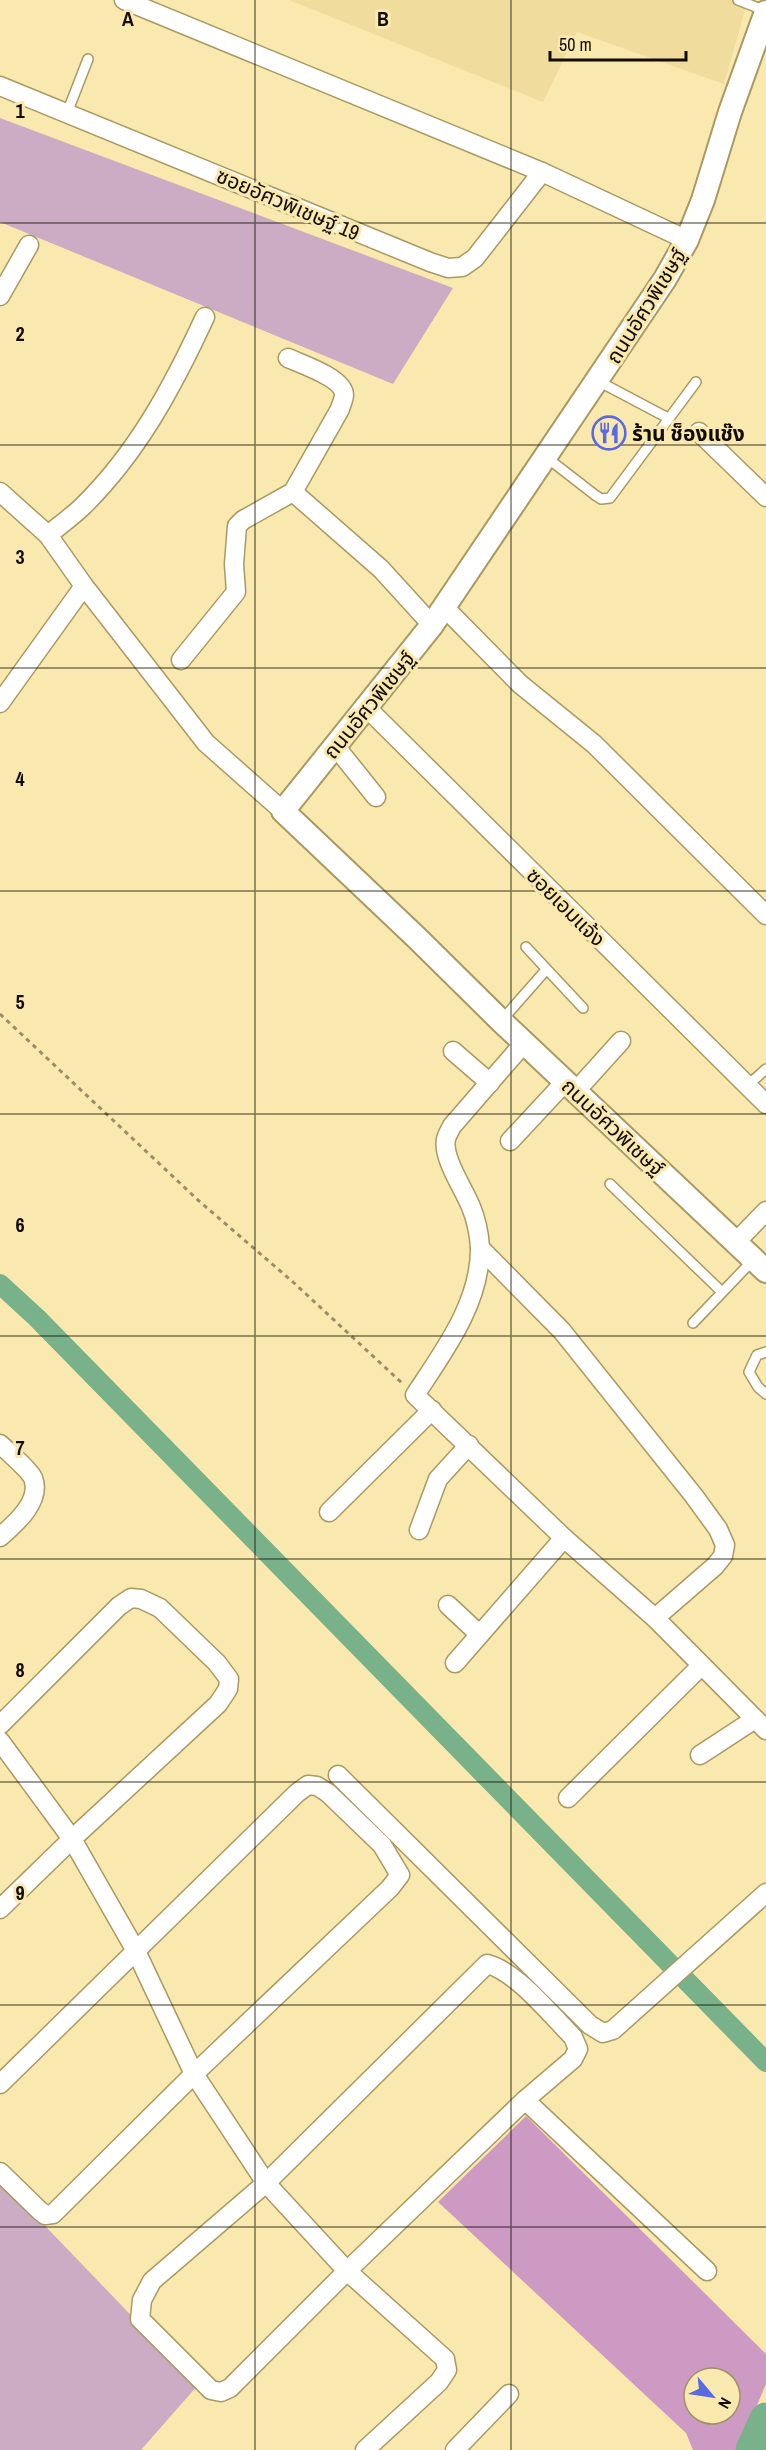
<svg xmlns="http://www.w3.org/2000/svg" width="766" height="2450" font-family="'Archivo Narrow','Noto Sans Thai',sans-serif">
<rect width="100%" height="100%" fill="#fae9af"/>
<path fill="#f0dd9d" d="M289 0H748L724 84 577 32 543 102Z"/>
<g fill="#cbacc4">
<path d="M0 118 453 288 393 384 0 222Z"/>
<path d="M0 2179 198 2385 141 2450H0Z"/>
</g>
<path fill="#cd9ac3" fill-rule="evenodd" d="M526 2116 766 2354V2384L738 2450H693L686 2433 438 2202ZM694 2378H730V2414H694Z"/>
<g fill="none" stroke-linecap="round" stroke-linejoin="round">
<path stroke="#79b18a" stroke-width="20" d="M0 1284 37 1318 766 2062"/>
<path stroke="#79b18a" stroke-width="33" d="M752 2450 766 2419"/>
<g stroke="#a99962" stroke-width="12">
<g id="service">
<path d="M738 0 766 11"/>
<path d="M67 113 88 59"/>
<path d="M598 381 668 418"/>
<path d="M546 457 595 495 601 499 610 498 696 382"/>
<path d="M526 947 583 1008"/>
<path d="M502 1020 546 970"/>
<path d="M747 1086 766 1069"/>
<path d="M610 1184 722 1292"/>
<path d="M693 1323 754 1259"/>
<path d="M766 1352 757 1355 749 1372 758 1387 766 1394"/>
</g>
</g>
<g stroke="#a99962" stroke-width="21">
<g id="minor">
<path d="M124 0 542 172 687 240"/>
<path d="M0 86 430 262 448 268 462 267 475 258 542 172"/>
<path d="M0 296 29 245"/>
<path d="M699 432 766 497"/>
<path d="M0 492 48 535 84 586 206 743 283 811"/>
<path d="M293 492 381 569 432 625"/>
<path d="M48 535C60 525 73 516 83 506 138 452 173 386 205 317"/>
<path d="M444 607 520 684 594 744 766 915"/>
<path d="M181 660 236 592 234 564 237 526 243 520 293 492 340 409C341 405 344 399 344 395 344 378 301 364 288 358"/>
<path d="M0 703 84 586"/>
<path d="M367 708 766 1104"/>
<path d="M336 747 376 797"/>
<path d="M524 1043 452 1126C450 1130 447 1135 446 1139 442 1158 464 1189 471 1207 476 1219 479 1233 480 1247 481 1302 444 1351 415 1395L564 1538 655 1618 766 1730"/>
<path d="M453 1051 490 1083"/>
<path d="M575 1092 621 1041"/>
<path d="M510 1141 565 1082"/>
<path d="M735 1243 766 1211"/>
<path d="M480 1248 562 1331 694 1496 718 1529 725 1545 723 1556 715 1566 655 1618"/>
<path d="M0 1444C8 1452 29 1469 33 1478 42 1501 15 1524 0 1537"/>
<path d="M329 1512 432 1410"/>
<path d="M419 1530 438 1479 469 1445"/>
<path d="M448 1605 479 1634"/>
<path d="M455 1663 564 1538"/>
<path d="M0 1725 119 1606 131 1598 141 1599 160 1608 217 1663 229 1679 228 1689 218 1704 72 1839 0 1909"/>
<path d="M0 1741 72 1839 136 1951 194 2074 266 2183 347 2271 445 2359 447 2370 439 2382 365 2450"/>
<path d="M700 1755 755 1719"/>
<path d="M338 1775 590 2025 603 2033 613 2030 766 1893"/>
<path d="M568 1798 701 1666"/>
<path d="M487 1964C516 1971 551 2015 573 2037L578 2049 573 2059 525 2100 347 2271 230 2388 221 2392 211 2390 140 2319 142 2300 152 2281 266 2183Z"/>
<path d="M0 2084 297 1793 308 1785 317 1786 328 1793 382 1845 400 1875 390 1888 194 2074 53 2214 45 2215 39 2210 0 2172"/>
<path d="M525 2100 707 2271"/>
<path d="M455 2450 509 2394"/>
</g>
</g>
<g stroke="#a99962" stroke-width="26">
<path id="tertiary" d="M766 12 730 112 703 200 687 240 665 279 432 625 283 811 418 939 501 1021 766 1271"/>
</g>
<path stroke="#9b8e67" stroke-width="3" stroke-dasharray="4.5 4.5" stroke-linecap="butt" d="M0 1014 199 1201 293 1282 403 1384"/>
<use href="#service" stroke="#fff" stroke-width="9"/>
<use href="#minor" stroke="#fff" stroke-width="18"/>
<use href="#tertiary" stroke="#fff" stroke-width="22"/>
</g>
<path fill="none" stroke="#120c00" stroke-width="1.5" stroke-opacity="0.55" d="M255 0V2450M511 0V2450M0 223H766M0 445H766M0 668H766M0 891H766M0 1114H766M0 1336H766M0 1559H766M0 1782H766M0 2005H766M0 2227H766"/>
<defs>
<g id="restaurant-ring" transform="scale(1.725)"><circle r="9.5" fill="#fae9af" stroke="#5a6ae1" stroke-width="1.5"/><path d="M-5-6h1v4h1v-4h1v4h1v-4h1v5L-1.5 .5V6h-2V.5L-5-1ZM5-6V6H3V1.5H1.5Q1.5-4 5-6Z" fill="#5a6ae1"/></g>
</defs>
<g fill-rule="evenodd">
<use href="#restaurant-ring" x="609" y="433"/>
</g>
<g text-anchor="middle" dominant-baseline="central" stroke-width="6" stroke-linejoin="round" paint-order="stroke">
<g font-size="21" fill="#120c00" stroke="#fae9af">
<text transform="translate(288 204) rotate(23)">ซอยอัศวพิเชษฐ์ 19</text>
<text transform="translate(646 306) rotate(-58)">ถนนอัศวพิเชษฐ์</text>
<text transform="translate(369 705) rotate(-51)">ถนนอัศวพิเชษฐ์</text>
<text transform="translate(566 907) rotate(45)">ซอยเอมแจ้ง</text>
<text transform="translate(613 1127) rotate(43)">ถนนอัศวพิเชษฐ์</text>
</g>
<g font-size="21" font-weight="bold" fill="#120c00" stroke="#fae9af" text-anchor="start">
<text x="632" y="433">ร้าน ช็องแช๊ง</text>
</g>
</g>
<g font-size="20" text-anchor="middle" font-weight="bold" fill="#120c00" stroke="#fae9af" stroke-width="6" stroke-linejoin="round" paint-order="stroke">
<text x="128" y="26">A</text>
<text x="383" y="26">B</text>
<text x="20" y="118">1</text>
<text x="20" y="341">2</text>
<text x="20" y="564">3</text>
<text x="20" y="786">4</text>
<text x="20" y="1009">5</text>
<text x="20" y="1232">6</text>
<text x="20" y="1455">7</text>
<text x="20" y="1677">8</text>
<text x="20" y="1900">9</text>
</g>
<g transform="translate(712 2396) rotate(119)"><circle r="28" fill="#fae9af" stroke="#9d9169" stroke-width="1.5"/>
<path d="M0-4.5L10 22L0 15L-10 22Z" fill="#5a6ae1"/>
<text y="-9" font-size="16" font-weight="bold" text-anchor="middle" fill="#120c00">N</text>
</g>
<path d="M550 51v9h136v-9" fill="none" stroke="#120c00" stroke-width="3"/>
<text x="559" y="51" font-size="18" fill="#120c00" stroke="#fae9af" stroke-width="4.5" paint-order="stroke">50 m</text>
</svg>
